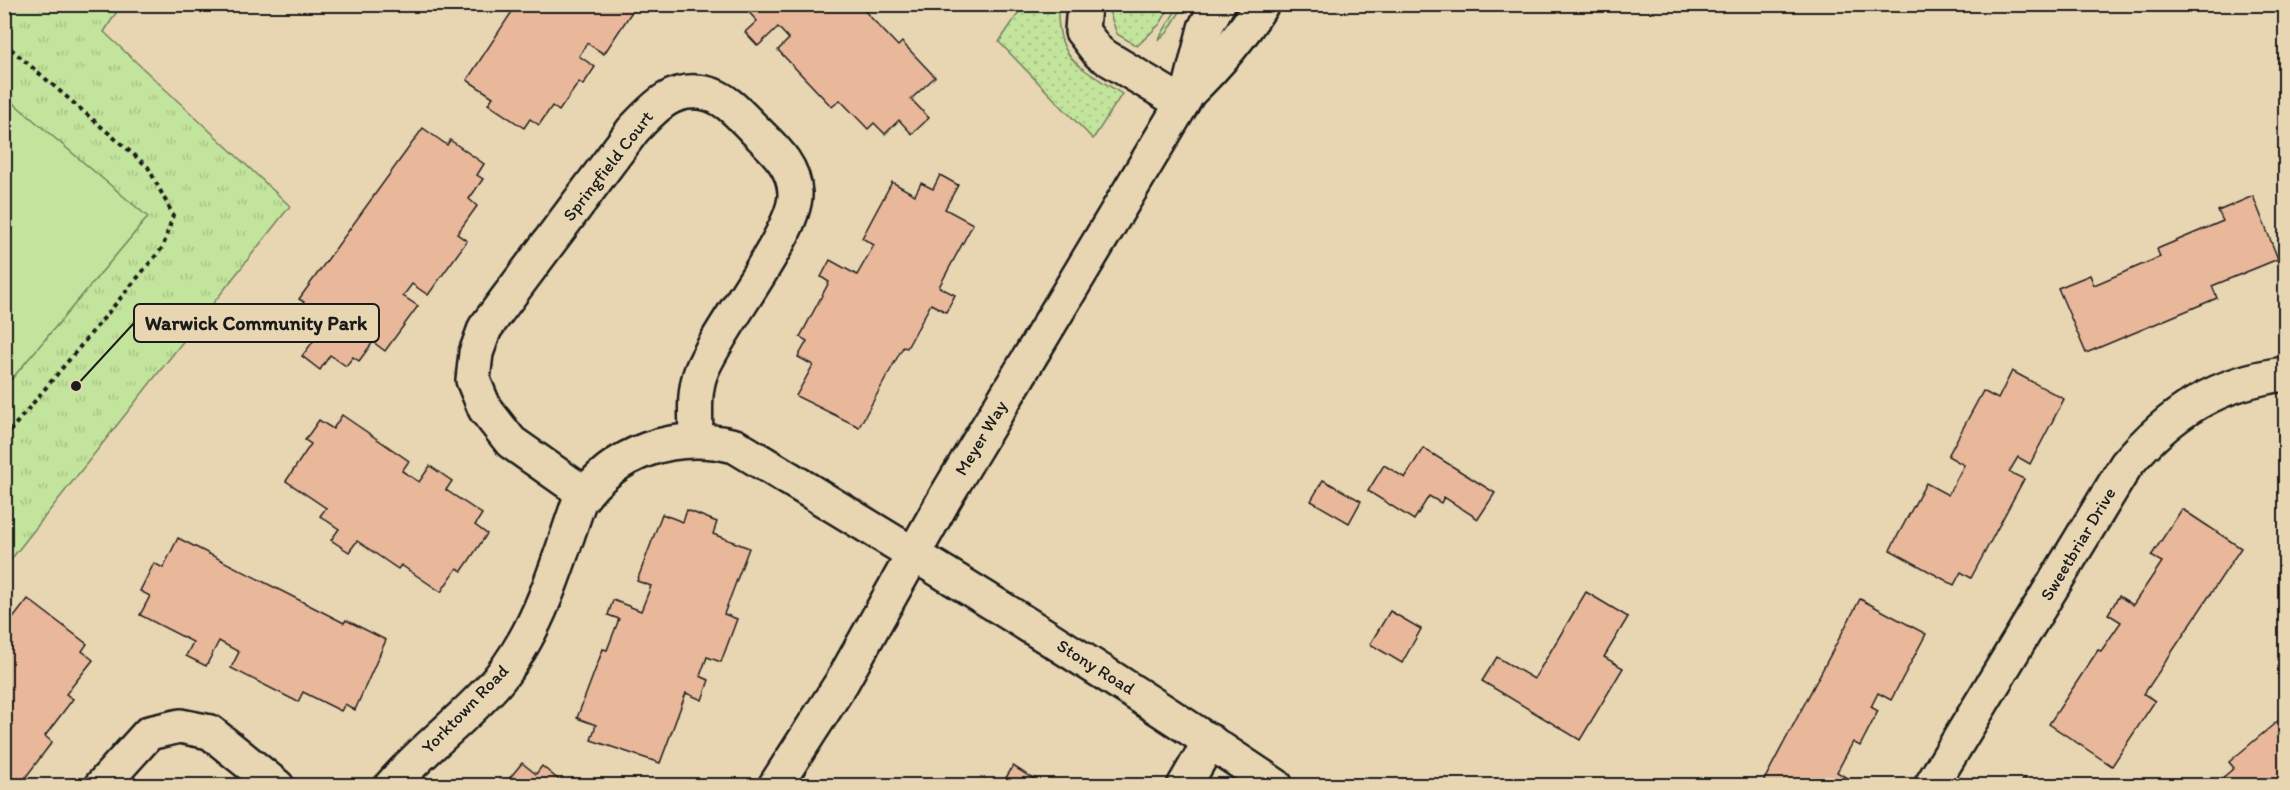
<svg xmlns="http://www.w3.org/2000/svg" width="2290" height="790" font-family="Itim,sans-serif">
<defs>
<pattern id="grass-dots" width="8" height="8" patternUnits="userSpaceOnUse" patternTransform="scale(1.5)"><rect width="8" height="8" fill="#c3e49c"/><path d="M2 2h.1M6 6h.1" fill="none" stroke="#a7c386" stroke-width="1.8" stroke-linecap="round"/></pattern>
<pattern id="park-tufts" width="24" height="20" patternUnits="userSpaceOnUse" patternTransform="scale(1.5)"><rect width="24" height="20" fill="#c3e49c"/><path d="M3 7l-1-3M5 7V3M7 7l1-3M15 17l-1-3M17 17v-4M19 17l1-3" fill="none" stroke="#a7c386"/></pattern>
</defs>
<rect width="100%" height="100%" fill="#e8d6b3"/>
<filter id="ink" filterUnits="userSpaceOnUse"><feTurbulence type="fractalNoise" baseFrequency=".0167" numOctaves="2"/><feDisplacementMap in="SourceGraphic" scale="12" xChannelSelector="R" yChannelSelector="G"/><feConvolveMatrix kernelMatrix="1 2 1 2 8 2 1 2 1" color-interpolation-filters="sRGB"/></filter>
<g filter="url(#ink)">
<g fill="url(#grass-dots)" stroke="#70805c" stroke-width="1.5">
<path d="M1024 5H1058C1056 62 1080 66 1122 94L1093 139 999 42Z"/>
<path d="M1107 5V4L1171 5 1160 24 1137 46 1117 34Z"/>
<path d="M1179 5H1184L1167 33 1158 40Z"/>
</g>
<path fill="url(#park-tufts)" stroke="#70805c" stroke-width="1.5" d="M5 5H121L104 32 290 206 5 567Z"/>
<path fill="#c3e49c" stroke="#70805c" stroke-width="1.5" d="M5 96 148 217 5 387Z"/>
<g fill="#e9b89a" stroke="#1c1c1c" stroke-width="1.5">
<path d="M517 4H637L604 54 587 43 579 56 595 67 583 85 579 82 559 111 552 106 539 125 530 119 524 128 488 104 493 97 467 80Z"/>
<path d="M741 4H858L898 46 902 42 935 77 911 99 929 118 912 134 899 120 885 134 874 123 868 129 840 100 832 107 778 50 789 39 778 27 758 46 745 32 757 21Z"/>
<path d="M423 128 447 145 450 140 484 164 477 175 483 179 469 199 477 206 457 234 467 241 428 295 412 284 403 296 418 306 385 351 373 342 359 361 353 357 346 366 330 355 320 370 302 356 315 339 290 321 304 302 299 299Z"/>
<path d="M940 175 958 185 945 209 973 224 939 287 955 295 946 312 931 304 907 348 903 347 859 427 796 396 813 365 798 357 807 341 800 337 829 282 821 277 830 260 857 275 874 245 862 238 892 182 915 195 921 183 933 189Z"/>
<path d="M2253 196 2278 259 2212 286 2217 298 2086 353 2058 288 2090 275 2094 285 2160 257 2157 249 2223 221 2218 211Z"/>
<path d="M2012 371 2064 399 2030 464 2018 457 2009 472 2024 479 1971 578 1961 572 1954 585 1890 550 1926 483 1948 495 1964 465 1948 456 1983 391 1998 399Z"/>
<path d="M342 415 409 461 402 471 419 482 430 466 452 481 446 490 482 514 475 525 487 534 462 571 457 568 441 592 401 565 398 569 357 541 349 552 331 540 339 529 320 516 326 508 286 481 311 444 305 440 319 420 333 429Z"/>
<path d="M1423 448 1495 493 1478 519 1444 497 1441 503 1429 496 1414 520 1368 491 1384 465 1405 478Z"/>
<path d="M1323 480 1361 501 1349 523 1311 501Z"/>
<path d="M2182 509 2241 548 2144 694 2155 701 2112 766 2049 724 2098 650 2101 651 2121 622 2108 614 2119 596 2133 605 2162 562 2151 556Z"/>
<path d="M687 510 717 522 713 534 749 548 724 614 737 619 721 662 707 657 700 676 709 680 702 700 686 693 660 763 591 740 596 725 577 718 603 649 607 650 619 619 608 615 613 600 641 611 651 586 637 581 662 514 683 522Z"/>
<path d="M178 538 344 623 346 620 386 640 355 710 345 704 341 711 303 692 298 702 231 668 239 652 219 641 206 666 186 656 193 642 140 615 150 596 140 591 154 563 163 568Z"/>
<path d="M1586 592 1628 617 1604 657 1623 668 1580 740 1482 681 1497 657 1534 679Z"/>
<path d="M28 599 87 644 82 651 93 660 66 694 73 699 45 736 52 742 19 786H4V630Z"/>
<path d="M1860 599 1926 634 1891 700 1878 693 1871 707 1878 711 1860 746 1853 742 1837 772 1847 778 1842 786H1761Z"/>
<path d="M1390 611 1421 629 1402 663 1370 644Z"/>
<path d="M2286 714V786H2213L2234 768 2229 762Z"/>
<path d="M522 763 536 774 542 766 566 786H503Z"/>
<path d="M1013 766 1045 786H1001Z"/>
<path d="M2023 778 2036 786H2018Z"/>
<path d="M1744 780 1755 786H1741Z"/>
</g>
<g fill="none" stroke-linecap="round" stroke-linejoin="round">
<g stroke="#1c1c1c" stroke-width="38">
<g id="minor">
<path d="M1084 4 1082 31 1099 53 1182 103"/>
<path d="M1189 92 1205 28 1218 4"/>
<path d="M585 494 511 442 485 409 473 380 476 353 485 328 633 130C654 108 672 86 705 93 726 97 740 115 755 130 773 148 794 165 795 193 797 232 718 328 701 372 693 393 696 418 696 440"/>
<path d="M101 786 149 733 180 726 210 732 277 786"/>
<path d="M391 786C423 748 466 718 498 680 540 629 557 564 579 502 615 451 674 431 735 446 918 556 1099 666 1276 786"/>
<path d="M775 786 842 682 945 498 1189 92C1217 65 1241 37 1262 4"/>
<path d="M1184 786 1210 741"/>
<path d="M1931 786 2126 465C2170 413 2217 382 2286 374"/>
</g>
</g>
<path stroke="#1c1c1c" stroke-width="4" stroke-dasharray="4.5 4.5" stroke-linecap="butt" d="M4 43 148 167 173 215 163 247 4 438"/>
<use href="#minor" stroke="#e8d6b3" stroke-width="33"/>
</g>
</g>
<g text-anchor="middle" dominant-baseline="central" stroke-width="5" stroke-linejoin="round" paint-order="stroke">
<g font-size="18" fill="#1c1c1c" stroke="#e8d6b3">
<text transform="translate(608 166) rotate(-52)">Springfield Court</text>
<text transform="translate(981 438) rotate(-59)">Meyer Way</text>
<text transform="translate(2078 544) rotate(-59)">Sweetbriar Drive</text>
<text transform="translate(1096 667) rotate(32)">Stony Road</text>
<text transform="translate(465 709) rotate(-46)">Yorktown Road</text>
</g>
</g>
<path fill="none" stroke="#1c1c1c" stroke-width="2" d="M76 386L134 323"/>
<circle fill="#1c1c1c" stroke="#e8d6b3" stroke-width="2" cx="76" cy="386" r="6"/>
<rect fill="#e8d6b3" stroke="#1c1c1c" stroke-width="2" x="134" y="304" width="245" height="38" rx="6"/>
<g font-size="20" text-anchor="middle" font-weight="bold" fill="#1c1c1c">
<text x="256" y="330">Warwick Community Park</text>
</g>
<rect width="2290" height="790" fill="none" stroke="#e8d6b3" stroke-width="24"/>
<rect x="12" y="12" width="2266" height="766" fill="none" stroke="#1c1c1c" stroke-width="2" filter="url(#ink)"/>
</svg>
